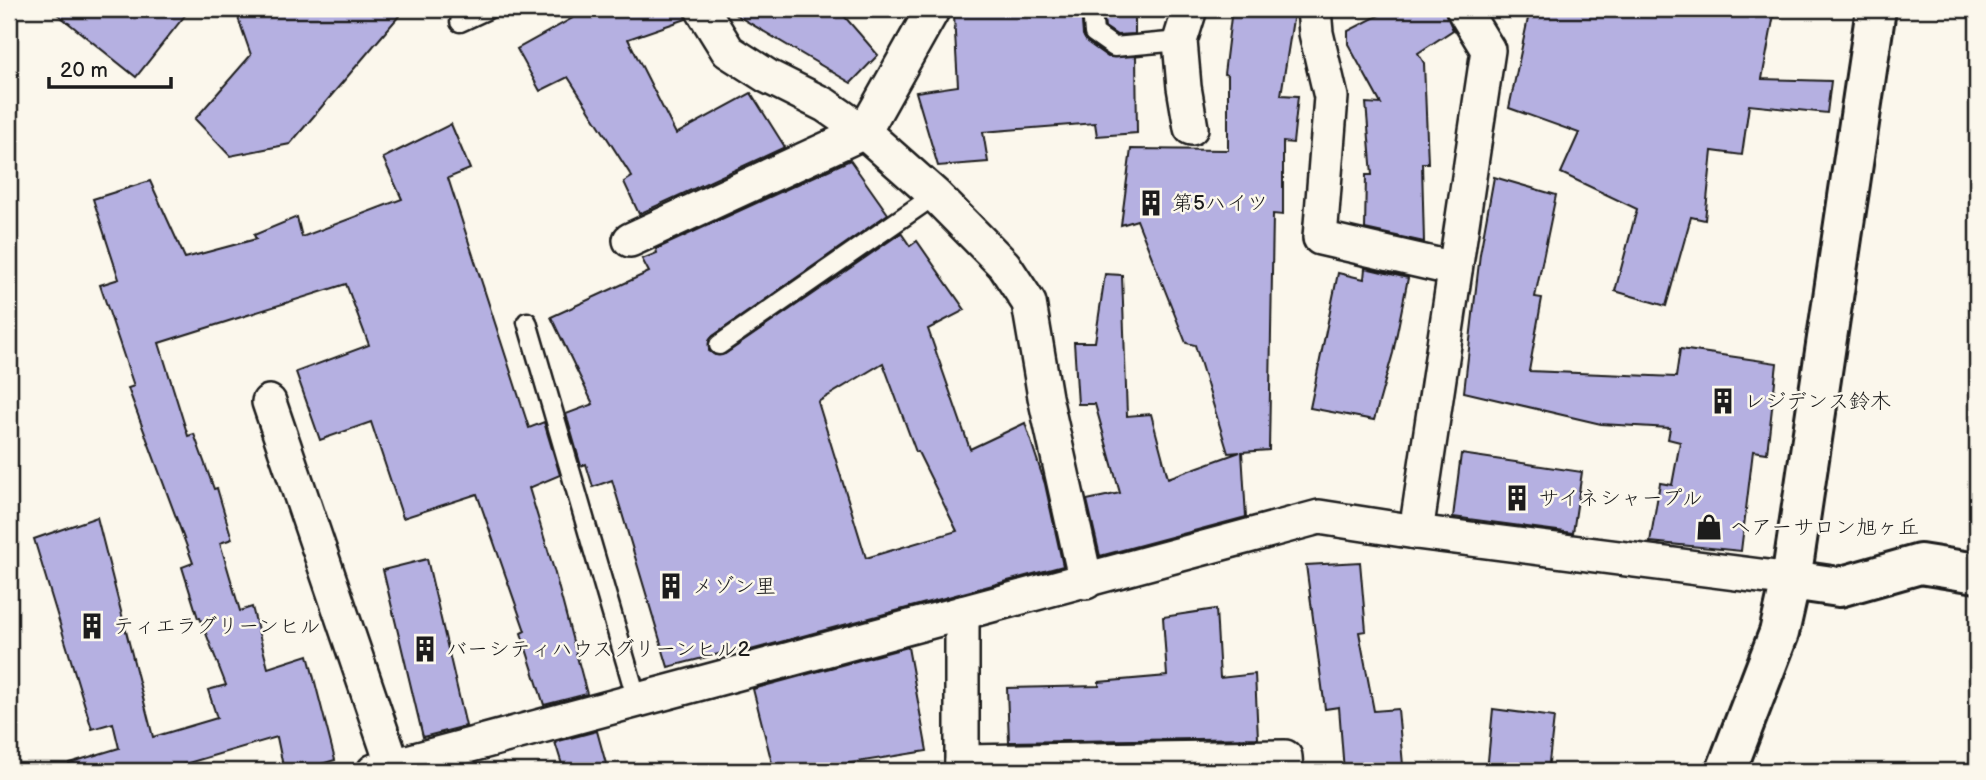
<svg xmlns="http://www.w3.org/2000/svg" width="1986" height="780" font-family="'Balsamiq Sans','Klee One',sans-serif">
<rect width="100%" height="100%" fill="#fbf7ec"/>
<filter id="ink" filterUnits="userSpaceOnUse"><feTurbulence type="fractalNoise" baseFrequency=".0143" numOctaves="2"/><feDisplacementMap in="SourceGraphic" scale="14" xChannelSelector="R" yChannelSelector="G"/><feConvolveMatrix kernelMatrix="1 2 1 2 8 2 1 2 1" color-interpolation-filters="sRGB"/></filter>
<g filter="url(#ink)">
<g fill="#b5b0e1" stroke="#1c1c1c" stroke-width="2" fill-rule="evenodd">
<path d="M51 9H190L136 77Z"/>
<path d="M235 9H405L290 144 230 156 195 119 251 55Z"/>
<path d="M589 9H683L686 19 628 39 676 134 751 93 785 147 639 214 624 182 632 177 568 77 540 91 517 49Z"/>
<path d="M726 9H838L878 55 851 83Z"/>
<path d="M1013 9H1081L1083 35 1087 42 1108 57 1136 56 1137 133 1097 136 1095 123 983 132 988 162 938 166 916 92 958 86 954 16Z"/>
<path d="M1103 9H1135V34L1117 35 1105 27Z"/>
<path d="M1232 9H1273L1294 13 1281 95 1298 96 1293 143 1283 142V215L1273 214 1269 450 1242 452 1246 517 1100 556 1087 500 1120 493 1095 404H1078L1074 342H1095L1105 274 1122 275 1127 416 1151 414 1168 478 1240 452 1228 453 1195 345 1186 343 1137 220 1121 225 1131 149 1228 150V75L1224 74Z"/>
<path d="M1391 9H1444L1453 30 1418 53 1424 63 1428 163H1422L1424 242 1365 229 1366 175H1372L1366 103 1381 104 1348 44V31Z"/>
<path d="M1530 9H1775L1762 79 1831 81 1827 113 1749 105 1742 155 1712 151 1705 220 1691 217 1666 306 1615 291 1637 209 1561 173 1579 133 1509 108Z"/>
<path d="M451 124 470 169 448 178 529 428 544 422 560 475 529 488 554 570 587 694 544 705 521 633 525 631 477 494 403 518 371 422 320 440 296 372 369 345 346 284 159 343 188 436 194 434 214 489 217 488 232 539 220 543 240 611 252 607 268 668 308 655 335 760 297 771H284L277 737 178 766 179 771H70L69 763 119 748 113 723 92 729 34 539 97 517 153 737 217 718 208 690 226 685 200 618H198L182 567 193 563 128 388 134 386 100 285 119 279 93 199 150 181 185 258 256 239 254 235 297 217 302 237 402 199 383 158Z"/>
<path d="M850 160 888 214 713 336 709 341V351L715 355 725 354 901 233 910 246 917 241 965 310 928 329 970 449 1025 423 1045 484 1063 566 743 652 742 648 668 667 612 480 593 487 586 464 581 466 566 414 593 404 551 317 649 272 642 259 657 253 656 249ZM883 363 916 452H918L957 531 866 558 818 402Z"/>
<path d="M1494 177 1556 195 1535 297 1542 298 1529 371 1676 377 1680 349 1777 363 1767 453 1753 451 1741 551 1650 542 1660 483 1672 485 1680 442 1668 439 1670 428 1601 424 1464 392 1480 254Z"/>
<path d="M1365 268 1408 278 1393 353 1374 420 1310 408 1338 273 1364 279Z"/>
<path d="M1461 454 1582 472 1573 533 1453 517Z"/>
<path d="M427 559 466 726 423 737 383 570Z"/>
<path d="M1360 562 1366 631 1359 632 1374 711 1398 709 1403 765 1344 771 1339 707 1325 709 1306 565Z"/>
<path d="M1216 609 1220 678 1255 674 1258 738 1009 742 1007 688 1099 686V682L1167 676 1163 617Z"/>
<path d="M908 647 927 751 838 765 840 771H774L753 689Z"/>
<path d="M1493 709 1554 717 1548 771H1487Z"/>
<path d="M597 731 608 771H564L555 742Z"/>
</g>
<g fill="none" stroke-linecap="round" stroke-linejoin="round">
<g stroke="#1c1c1c" stroke-width="23">
<g id="service">
<path d="M1092 9 1094 33 1114 47 1180 41"/>
<path d="M460 22 488 9"/>
<path d="M527 322 637 700"/>
<path d="M719 345 935 195"/>
</g>
</g>
<g stroke="#1c1c1c" stroke-width="38">
<g id="minor">
<path d="M702 9 728 51 767 76 825 105 864 132 935 195 1004 265 1029 303 1045 397 1086 582"/>
<path d="M1190 9 1180 41 1184 87 1191 128"/>
<path d="M1314 9 1316 33 1331 97 1320 238 1455 269"/>
<path d="M630 240 864 132 933 9"/>
<path d="M269 402 393 766"/>
<path d="M1416 532 1488 50 1463 9"/>
<path d="M962 613V771"/>
<path d="M962 762 1285 757 1286 771"/>
<path d="M374 771 1319 517 1416 532 1791 580"/>
</g>
</g>
<g stroke="#1c1c1c" stroke-width="44">
<g id="tertiary">
<path d="M1791 580 1839 587 1920 564 1977 573"/>
<path d="M1726 771 1779 633 1791 580 1876 9"/>
</g>
</g>
<use href="#service" stroke="#fbf7ec" stroke-width="18"/>
<use href="#minor" stroke="#fbf7ec" stroke-width="33"/>
<use href="#tertiary" stroke="#fbf7ec" stroke-width="38"/>
</g>
</g>
<defs>
<g id="building-bare" transform="scale(2.1)"><path d="M-4-6H4V6H1V3H-1V6H-4ZM-2.5-4.3h1.7v1.8h-1.7ZM.8-4.3h1.7v1.8H.8ZM-2.5-1h1.7V.8h-1.7ZM.8-1h1.7V.8H.8Z" fill="#1c1c1c" stroke="#fbf7ec" stroke-width="2.5" paint-order="stroke"/></g>
<g id="shop-bare" transform="scale(2.1)"><path d="M-5-2.5h2.3a2.7 3.5 0 0 1 5.4 0H5L5.5 6h-11ZM-1.5-2.5h3a1.5 2.3 0 0 0-3 0Z" fill="#1c1c1c" stroke="#fbf7ec" stroke-width="2.5" paint-order="stroke"/></g>
</defs>
<g fill-rule="evenodd">
<use href="#building-bare" x="1151" y="203"/>
<use href="#building-bare" x="1723" y="401"/>
<use href="#building-bare" x="1517" y="498"/>
<use href="#shop-bare" x="1709" y="527"/>
<use href="#building-bare" x="671" y="586"/>
<use href="#building-bare" x="92" y="626"/>
<use href="#building-bare" x="425" y="649"/>
</g>
<g text-anchor="middle" dominant-baseline="central" stroke-width="5" stroke-linejoin="round" paint-order="stroke">
<g font-size="21" fill="#1c1c1c" stroke="#fbf7ec" text-anchor="start">
<text x="1172" y="203">第5ハイツ</text>
<text x="1744" y="401">レジデンス鈴木</text>
<text x="1538" y="498">サイネシャープル</text>
<text x="1730" y="527">ヘアーサロン旭ヶ丘</text>
<text x="692" y="586">メゾン里</text>
<text x="113" y="626">ティエラグリーンヒル</text>
<text x="446" y="649">バーシティハウスグリーンヒル2</text>
</g>
</g>
<rect width="1986" height="780" fill="none" stroke="#fbf7ec" stroke-width="35"/>
<rect x="18" y="18" width="1951" height="745" fill="none" stroke="#1c1c1c" stroke-width="2.5" filter="url(#ink)"/>
<path d="M49 77v10h122v-10" fill="none" stroke="#1c1c1c" stroke-width="3.5"/>
<text x="60" y="77" font-size="21" fill="#1c1c1c" stroke="#fbf7ec" stroke-width="5" paint-order="stroke">20 m</text>
</svg>
